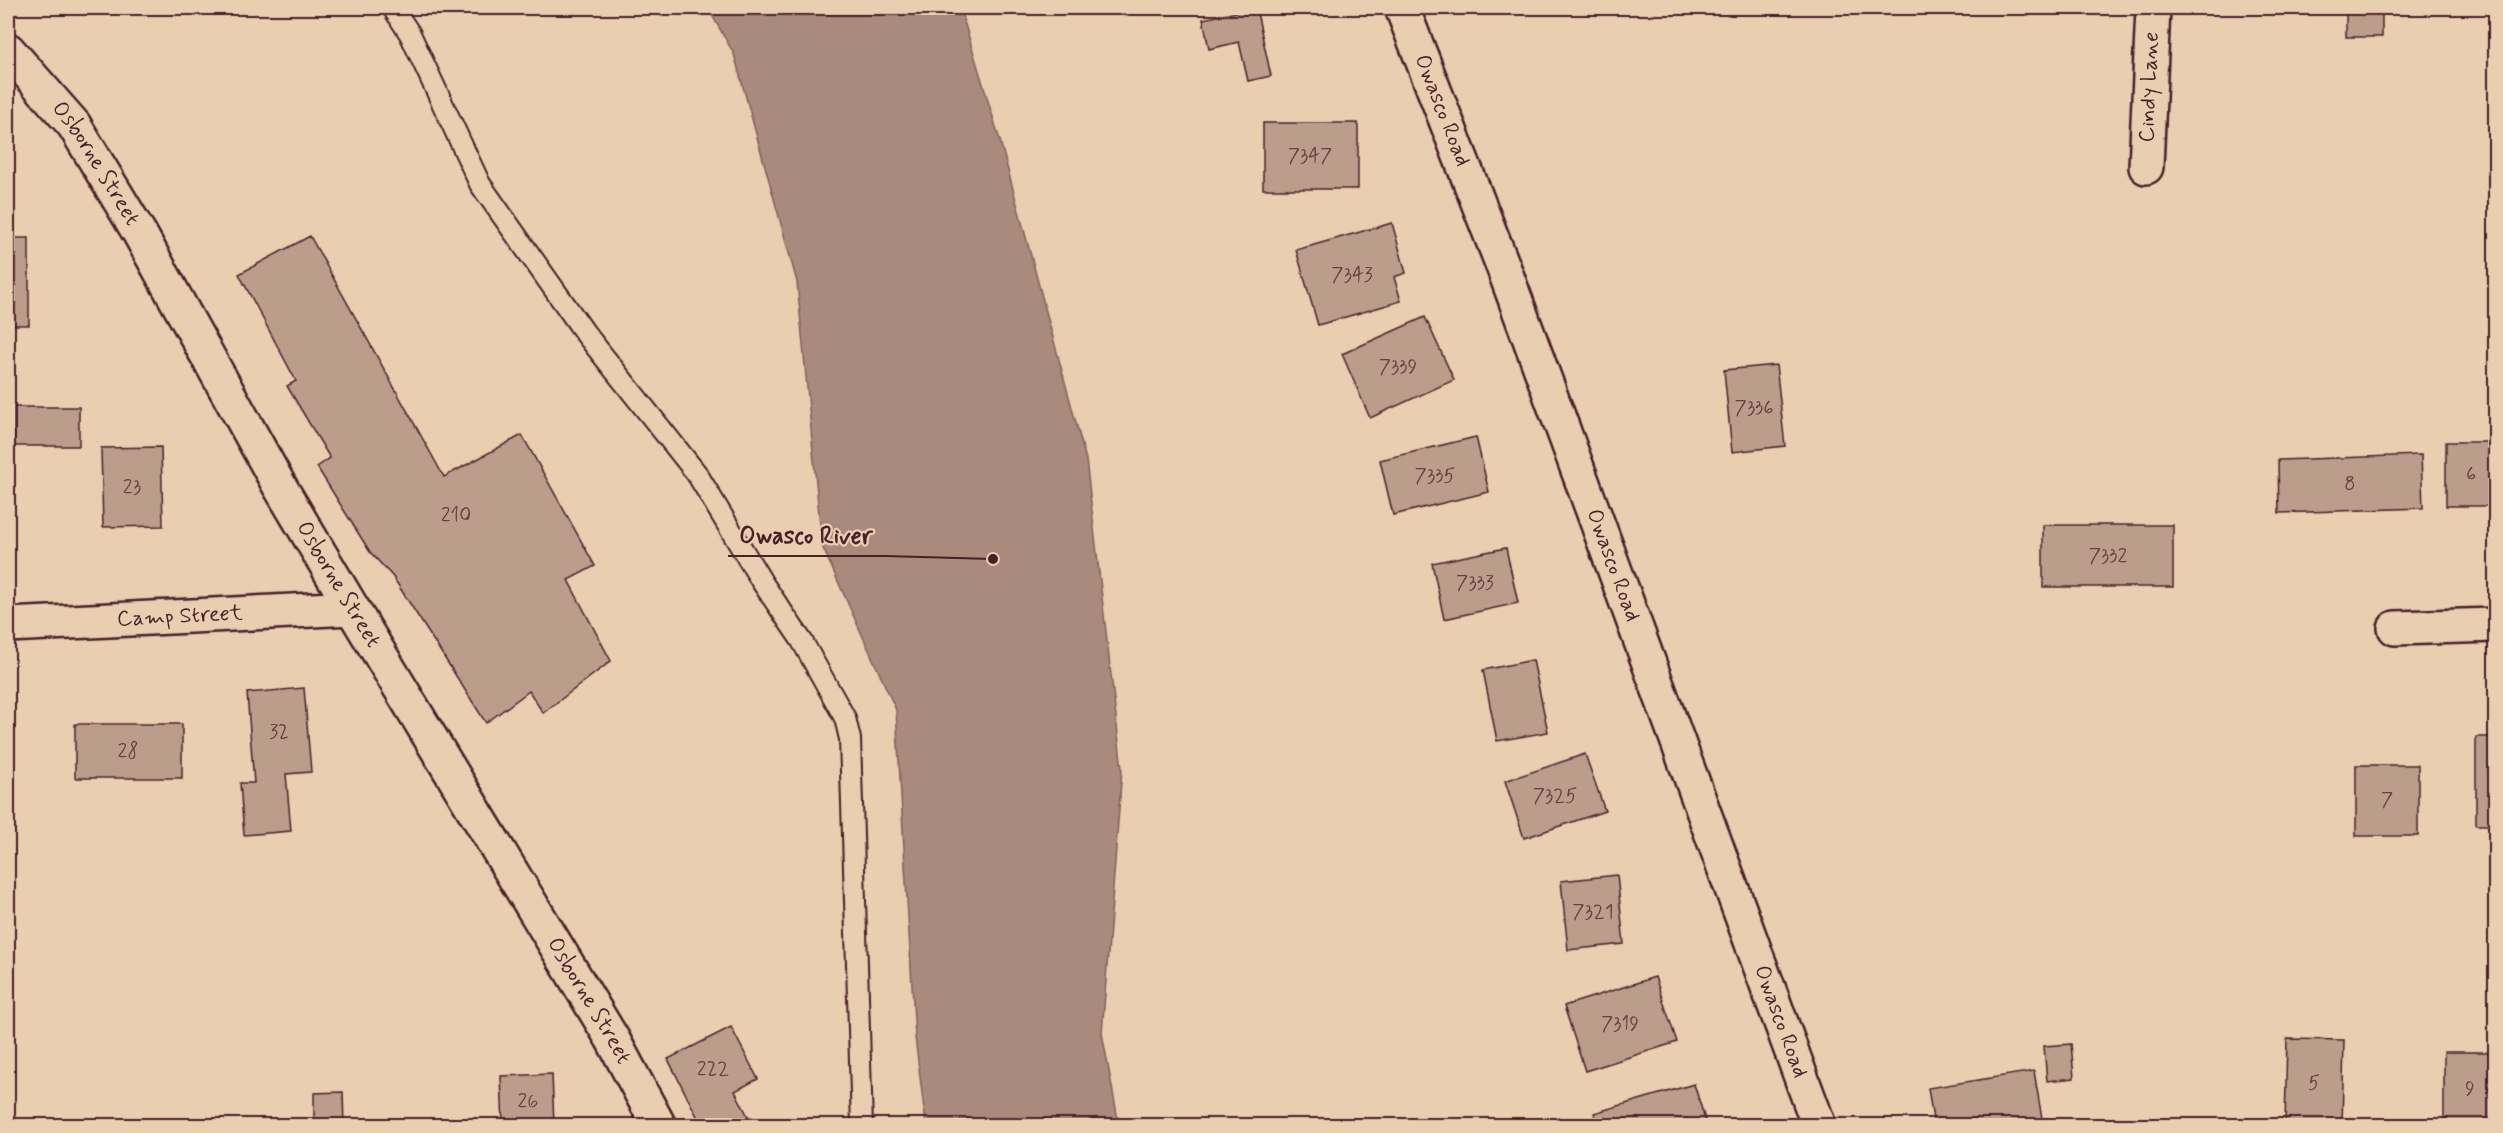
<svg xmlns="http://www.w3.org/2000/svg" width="2503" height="1133" font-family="Mynerve,sans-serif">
<rect width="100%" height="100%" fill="#e9ceb0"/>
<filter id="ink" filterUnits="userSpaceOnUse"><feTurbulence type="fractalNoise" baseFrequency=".0167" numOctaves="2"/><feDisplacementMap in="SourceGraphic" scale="12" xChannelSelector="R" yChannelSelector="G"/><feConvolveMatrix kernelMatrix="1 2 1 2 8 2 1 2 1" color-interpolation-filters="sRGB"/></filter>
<g filter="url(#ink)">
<path fill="#aa8a7b" stroke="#845f5b" stroke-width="1.5" d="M708 8H960L999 137 1086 460 1122 769 1102 1033 1119 1125H926L915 1037 896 710 822 546 797 282 734 54Z"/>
<g fill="#bc9d8b" stroke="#4a1f2b" stroke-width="1.5">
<path d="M1256 8 1271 76 1248 81 1239 42 1209 49 1203 19Z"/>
<rect x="2346" y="8" width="36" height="29"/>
<rect x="1263" y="123" width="95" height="66"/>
<path d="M1392 223 1406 273 1394 277 1401 301 1318 325 1296 250Z"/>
<path d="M310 236 444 477 522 435 595 566 568 580 611 661 543 713 529 691 486 723 393 577 370 552 317 467 330 458 287 386 296 381 239 274Z"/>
<rect x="8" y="238" width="21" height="87"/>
<path d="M1425 317 1454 380 1370 418 1342 354Z"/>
<path d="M1776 365 1785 446 1732 452 1724 370Z"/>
<rect x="14" y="407" width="65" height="39"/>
<path d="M1476 437 1489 492 1393 515 1380 460Z"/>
<rect x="2446" y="442" width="50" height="64"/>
<path d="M161 447 163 526 103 527 101 448Z"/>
<path d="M2421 455 2423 508 2279 513 2278 460Z"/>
<rect x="8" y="477" width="1" height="57"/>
<rect x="2043" y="525" width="130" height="62"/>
<path d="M1506 548 1518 603 1444 619 1432 563Z"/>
<path d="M1533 660 1548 732 1497 741 1483 670Z"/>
<path d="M304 688 311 772 286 774 291 831 244 835 240 783H254L247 693Z"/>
<rect x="75" y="724" width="107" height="54"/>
<rect x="2476" y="737" width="20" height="88"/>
<path d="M1585 754 1605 811 1524 838 1505 781Z"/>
<rect x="2356" y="765" width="62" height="71"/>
<path d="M1617 875 1624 944 1568 950 1561 881Z"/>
<path d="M1655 977 1677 1042 1585 1071 1564 1006Z"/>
<path d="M731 1027 758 1079 735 1091 753 1126H702L668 1059Z"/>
<path d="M2287 1039 2344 1040 2342 1126H2285Z"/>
<path d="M2071 1044 2074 1078 2047 1081 2044 1046Z"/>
<rect x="2444" y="1052" width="52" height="74"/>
<path d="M2034 1071 2043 1125 1934 1126 1928 1088Z"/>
<path d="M552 1074 554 1126H503L501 1076Z"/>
<path d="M1694 1084 1707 1126H1598L1594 1113Z"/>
<path d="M343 1092 344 1126H314V1093Z"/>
</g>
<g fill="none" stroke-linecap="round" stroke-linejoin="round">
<g stroke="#4a1f2b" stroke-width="24">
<path id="lane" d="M393 8 410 34 480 184 585 333 697 474 762 582 802 641 845 718 850 739 862 1126"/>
</g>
<g stroke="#4a1f2b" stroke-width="38">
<g id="street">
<path id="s1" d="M8 50 74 125 140 234 279 485 352 608 613 1040 659 1126"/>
<path id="s2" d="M2146 167 2153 8"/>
<path id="s3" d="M8 625 352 608"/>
<path d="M2395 628 2496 625"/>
</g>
</g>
<g stroke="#4a1f2b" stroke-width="38">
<g id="secondary">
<path id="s4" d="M1402 8 1503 266 1819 1126"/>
</g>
</g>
<use href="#lane" stroke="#e9ceb0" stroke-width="20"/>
<use href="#street" stroke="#e9ceb0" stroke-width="33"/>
<use href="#secondary" stroke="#e9ceb0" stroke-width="33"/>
</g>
</g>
<g text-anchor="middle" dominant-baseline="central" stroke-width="4.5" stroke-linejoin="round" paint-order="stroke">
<g font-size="20" fill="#663e43">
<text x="1310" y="156">7347</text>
<text x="1352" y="275">7343</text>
<text x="1398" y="367">7339</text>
<text x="1754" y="408">7336</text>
<text x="2471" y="474">6</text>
<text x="1435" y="476">7335</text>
<text x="2350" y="484">8</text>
<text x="132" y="487">23</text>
<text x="456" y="515">210</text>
<text x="2108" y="556">7332</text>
<text x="1475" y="583">7333</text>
<text x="279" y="732">32</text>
<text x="128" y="751">28</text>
<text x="1555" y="796">7325</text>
<text x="2387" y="800">7</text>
<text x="1593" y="912">7321</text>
<text x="1620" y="1024">7319</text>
<text x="713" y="1069">222</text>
<text x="2314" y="1083">5</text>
<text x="2470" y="1089">9</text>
<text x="528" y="1101">26</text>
</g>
<g font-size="22" fill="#4a1f2b" stroke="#e9ceb0">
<text stroke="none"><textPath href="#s2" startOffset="80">Cindy Lane</textPath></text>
<text stroke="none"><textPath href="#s4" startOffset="110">Owasco Road</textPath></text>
<text stroke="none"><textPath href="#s1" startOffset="144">Osborne Street</textPath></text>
<text stroke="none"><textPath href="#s4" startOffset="596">Owasco Road</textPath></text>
<text stroke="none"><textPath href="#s1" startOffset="630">Osborne Street</textPath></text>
<text stroke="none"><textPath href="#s3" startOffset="172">Camp Street</textPath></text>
<text stroke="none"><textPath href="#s1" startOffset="1116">Osborne Street</textPath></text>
<text stroke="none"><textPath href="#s4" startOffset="1082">Owasco Road</textPath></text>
</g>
</g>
<path fill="none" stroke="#4a1f2b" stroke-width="2" d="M993 559L885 556H728"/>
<circle fill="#4a1f2b" stroke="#e9ceb0" stroke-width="2" cx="993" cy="559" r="6"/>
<g font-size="24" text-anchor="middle" font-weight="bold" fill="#4a1f2b" stroke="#e9ceb0" stroke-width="4.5" stroke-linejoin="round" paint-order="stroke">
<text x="806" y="543">Owasco River</text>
</g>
<rect width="2503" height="1133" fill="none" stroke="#e9ceb0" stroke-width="30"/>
<rect x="15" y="15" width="2473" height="1103" fill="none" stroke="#4a1f2b" stroke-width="2" filter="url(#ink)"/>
</svg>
